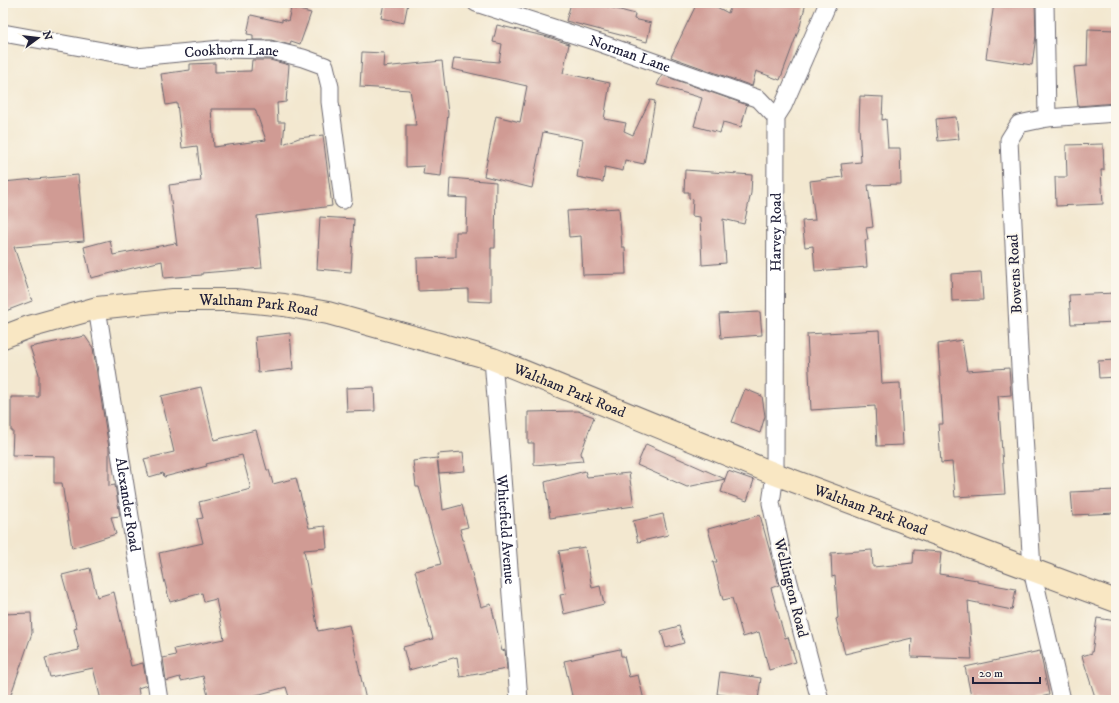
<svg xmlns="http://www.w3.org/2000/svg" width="1119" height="703" font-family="'IM FELL DW Pica',serif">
<rect width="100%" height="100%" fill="#fbf7ec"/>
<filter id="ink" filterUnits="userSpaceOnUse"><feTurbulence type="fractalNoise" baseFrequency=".025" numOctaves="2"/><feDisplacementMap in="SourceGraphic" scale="8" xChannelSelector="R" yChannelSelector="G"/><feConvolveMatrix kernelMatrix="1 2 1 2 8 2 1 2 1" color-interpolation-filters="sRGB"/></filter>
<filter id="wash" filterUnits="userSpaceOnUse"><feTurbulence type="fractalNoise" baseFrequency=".012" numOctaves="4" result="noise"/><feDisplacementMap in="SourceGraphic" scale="16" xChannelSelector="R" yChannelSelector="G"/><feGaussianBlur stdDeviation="0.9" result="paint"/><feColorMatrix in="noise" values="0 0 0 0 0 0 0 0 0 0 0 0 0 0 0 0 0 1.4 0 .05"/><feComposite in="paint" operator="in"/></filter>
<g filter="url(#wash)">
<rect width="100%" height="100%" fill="#f3e8d0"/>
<g id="blocks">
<g fill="#d09b94" fill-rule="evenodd">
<path d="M384 3H408L404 23 381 18Z"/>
<path d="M571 3H594L635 14 634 19 651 23 647 42 566 21Z"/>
<path d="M697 3H709L728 13 733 3H806L800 26 780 80 756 71 752 86 671 57Z"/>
<path d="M994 3H1035L1036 36 1032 65 986 58Z"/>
<path d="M291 8 311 13 300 44 291 41 290 45 271 40H253V35L247 34 251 15 282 22V19L288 21Z"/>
<path d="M497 25 548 37 569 44 563 73 610 83 604 119 626 123 624 131 633 135 650 100 655 101 644 164 625 160 623 171 605 167 603 182 577 177 583 140 543 132 532 188 484 176 496 116 520 122 527 86 452 69 454 58 499 62 502 44 493 42Z"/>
<path d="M1088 29 1116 30V103L1078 106 1074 67 1087 66Z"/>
<path d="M362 52 384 53 383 67 442 61 448 114 441 176 423 174 424 166 406 167V125H416L410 90 360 87Z"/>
<path d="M252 60H270L289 65 286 102 277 103 278 122H285L283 144 299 138 323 135 332 206 257 216 262 268 202 273V275L164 278 162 261 91 278 84 247 110 240 113 255 175 243 177 246 169 185 201 181 197 146 182 148 177 103 166 105 161 74 190 70V64L215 63V72L251 71ZM211 109H255L266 140 214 147Z"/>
<path d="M662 75 747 105 741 127 723 122 720 133 694 126 702 98 657 85Z"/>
<path d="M860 96 883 97 882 120 886 119 888 148H900L901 184 868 185 873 227 866 228 868 240H865L867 267 815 271 813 246 805 247 802 221 815 220 810 181 843 177 841 164 861 162 859 127Z"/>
<path d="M956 117 959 139 938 141 936 119Z"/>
<path d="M1103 144 1104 170H1101L1103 204 1056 206 1055 177H1067L1066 145Z"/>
<path d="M685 170 752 175 751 193 744 224 723 219 726 263 702 265 700 217 692 216 693 199 689 198V192H684Z"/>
<path d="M78 175 84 241 14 247 32 301 3 312V182Z"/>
<path d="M450 178 496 182 495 248H491V302L468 301V289L418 291 417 258 456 257V232H466L467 198 449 197Z"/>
<path d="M619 208 622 247H625L626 274 583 275 581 236 569 237 567 211Z"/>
<path d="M320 217 354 219 351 272 317 269Z"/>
<path d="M981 272 983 300 952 301 951 274Z"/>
<path d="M1116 293V322L1071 324 1069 295Z"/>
<path d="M760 312 762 335 721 338 719 314Z"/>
<path d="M879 330 882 384 900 383 903 445 877 446 875 406 811 410 807 334Z"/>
<path d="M290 333 293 369 258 373 255 337Z"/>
<path d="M85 336 93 348 109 448V486L115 485 120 516 111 517 116 534 72 548 62 483H54V456L12 455 13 431H11V397H39V374L30 347Z"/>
<path d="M962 340 967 371 1009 368 1011 395 998 396 1005 494 955 497 952 462 941 463 938 424H943L938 344Z"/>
<path d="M1116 360V377L1099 378 1098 361Z"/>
<path d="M201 387 214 440 256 430 267 470H269L273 484 296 478 309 528 325 526 327 548 304 550 318 631 349 625 366 700H290L286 687 249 697V700H209L203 676 181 681 180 677 166 681 163 658 176 655 174 649 224 639 216 599 204 602 202 593 170 602 164 579 159 553 203 543 197 519 203 518 199 502 251 489 242 455 206 464 207 466 164 477 163 473 149 477 144 459 174 452 161 396Z"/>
<path d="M374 387 375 411 347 412 346 388Z"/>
<path d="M745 389 762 396 765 416 760 433 732 422Z"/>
<path d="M578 411 594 417 581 453 583 461 534 465V443H528V412Z"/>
<path d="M646 444 725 479 728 471 754 480 747 501 721 492 725 479 687 487 637 465Z"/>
<path d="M463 452 465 471 439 473 437 454Z"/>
<path d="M437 458 443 510 462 505 468 527 460 529 481 607 491 604 502 651 505 650 507 669 460 677 457 657 409 670 403 647 433 639 415 571 441 564 419 487H416L413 461Z"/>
<path d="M585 471 587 477 629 473 634 506 550 518 545 482Z"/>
<path d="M1116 490V513L1073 515 1071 492Z"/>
<path d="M663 514 668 535 638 542 633 521Z"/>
<path d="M760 515 779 585 771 588 785 638 788 637 796 662 769 670 759 632 743 637 732 598 723 600 713 562H717L708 529Z"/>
<path d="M585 547 592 588 600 586 604 604 564 614 560 595 566 594 559 551Z"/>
<path d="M872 550 873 567 913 563 914 550 941 552 939 574 977 580V582L1016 589 1012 610 968 601 972 659 911 657 912 638 845 654 836 619 838 618 835 576 832 577 831 553Z"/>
<path d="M90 568 97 597 114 592 131 666 143 663 147 685 138 688 140 700H101L93 668 50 677 45 658 79 650 74 629 77 628 62 575Z"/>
<path d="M31 613 32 633 9 700H3V614Z"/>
<path d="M1097 618 1116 621V700H1096L1082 656 1092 653Z"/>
<path d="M679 626 684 643 666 648 661 631Z"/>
<path d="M620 649 621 656H624L629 677 638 675 644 700H573L564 661Z"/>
<path d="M1040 651 1049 695 1028 700H972L965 667Z"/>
<path d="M720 672 761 678 758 700 717 694Z"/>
</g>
</g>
</g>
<g filter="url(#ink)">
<use href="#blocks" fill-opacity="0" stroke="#6b676f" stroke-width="1"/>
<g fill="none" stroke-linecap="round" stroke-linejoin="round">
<g stroke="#6b676f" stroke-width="19">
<g id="street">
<path id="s1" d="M476 3 600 43 759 99 776 117"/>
<path d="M1045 3 1047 118"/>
<path id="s2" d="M3 33 136 57 222 49 271 50 303 58 325 66 330 87V102L343 200"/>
<path id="s3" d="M97 308 159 700"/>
<path id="s4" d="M493 359 519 700"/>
<path id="s5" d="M820 700 784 564 771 503 775 474 776 117 783 106 828 3"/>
<path d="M1062 700 1032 570 1019 350 1009 140 1019 124 1047 118 1116 113"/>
</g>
</g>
<g stroke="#6b676f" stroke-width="24">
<g id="secondary">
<path id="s6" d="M3 337 29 327 97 308 173 300H234L284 305 328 313 493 359 775 474 1116 601"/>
</g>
</g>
<use href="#street" stroke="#fff" stroke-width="17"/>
<use href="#secondary" stroke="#f9e7c3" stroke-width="22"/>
</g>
</g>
<g text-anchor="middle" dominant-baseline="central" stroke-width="4" stroke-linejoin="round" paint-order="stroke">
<g font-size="15" fill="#22223b" stroke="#fbf7ec">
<text stroke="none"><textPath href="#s2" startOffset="231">Cookhorn Lane</textPath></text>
<text stroke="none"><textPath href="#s1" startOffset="162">Norman Lane</textPath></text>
<text stroke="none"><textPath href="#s5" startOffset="474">Harvey Road</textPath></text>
<text transform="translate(1015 274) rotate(-93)">Bowens Road</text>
<text stroke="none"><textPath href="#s6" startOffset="261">Waltham Park Road</textPath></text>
<text stroke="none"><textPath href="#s6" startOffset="585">Waltham Park Road</textPath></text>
<text stroke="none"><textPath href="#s3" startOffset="199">Alexander Road</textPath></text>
<text stroke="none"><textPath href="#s6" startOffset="909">Waltham Park Road</textPath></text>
<text stroke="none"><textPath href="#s4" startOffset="171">Whitefield Avenue</textPath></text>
<text transform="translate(791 588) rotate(76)">Wellington Road</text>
</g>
</g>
<rect width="1119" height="703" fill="none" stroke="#fbf7ec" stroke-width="16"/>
<g transform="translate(38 38) rotate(75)" stroke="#fbf7ec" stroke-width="3" paint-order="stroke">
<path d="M0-3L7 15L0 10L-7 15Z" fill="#22223b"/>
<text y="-6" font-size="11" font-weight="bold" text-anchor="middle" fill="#22223b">N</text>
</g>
<path d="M973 677v6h67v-6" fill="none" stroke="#22223b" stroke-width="2"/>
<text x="979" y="677" font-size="12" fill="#22223b" stroke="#fbf7ec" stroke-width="3" paint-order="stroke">20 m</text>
</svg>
